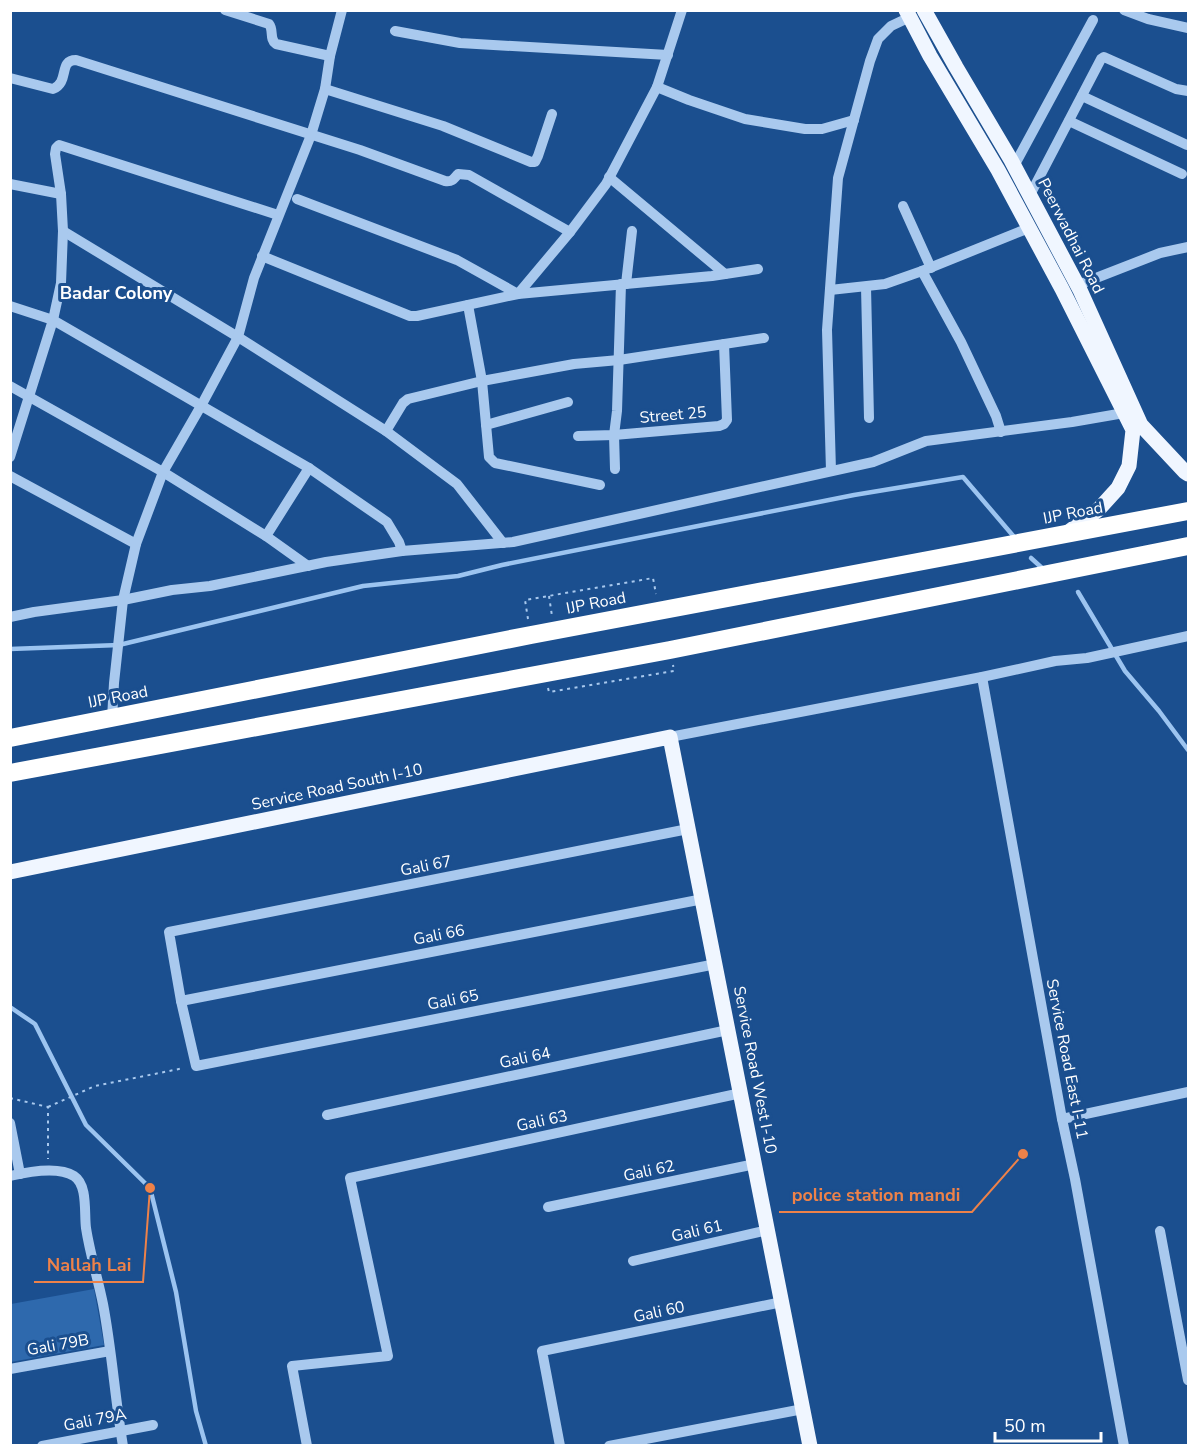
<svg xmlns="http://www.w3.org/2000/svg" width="1199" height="1456" font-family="'Nunito Sans',sans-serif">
<rect width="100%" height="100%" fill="#1b4f8f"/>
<path fill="#2e69ad" d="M94 1289 104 1345 11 1362V1304Z"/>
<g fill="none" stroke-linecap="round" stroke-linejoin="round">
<g stroke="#9cc4f0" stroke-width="4.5">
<path d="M1031 558 1042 568"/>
<path d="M1078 592 1125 671 1159 711 1188 750"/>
<path d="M10 649 119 645 363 586 458 576 502 565 854 495 963 477 1015 538"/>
<path d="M10 1007 35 1024 86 1125 150 1188 176 1292 196 1411 206 1446"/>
</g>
<g stroke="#a9c9ee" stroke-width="2" stroke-dasharray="3 4.5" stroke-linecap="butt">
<path d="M549 596 552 616"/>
<path d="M528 619 525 600 653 578 656 594"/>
<path d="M548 688 549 692 674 671 673 665"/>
<path d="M10 1098 48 1107V1159"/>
<path d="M48 1107 95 1086 184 1068"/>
</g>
<g stroke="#a9c9ee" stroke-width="10">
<path d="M225 10 269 24C274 30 269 39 276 44L330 56"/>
<path d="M1124 10 1148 19 1188 28"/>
<path d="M395 31 460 43 668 55"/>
<path d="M10 78 53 89C70 82 58 60 76 60L360 150 445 181C452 182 454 179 458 174L469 175 570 232"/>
<path d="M657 87 689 100 745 119 805 129H822L854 120"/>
<path d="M325 89 443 126 531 162H535L538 156 552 114"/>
<path d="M1082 96 1187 145"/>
<path d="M1069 121 1182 174"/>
<path d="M1014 166 1093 20"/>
<path d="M609 177 725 274"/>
<path d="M10 184 61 194"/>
<path d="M1030 195 1101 59 1104 57 1176 89 1188 91"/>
<path d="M297 199 457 260 518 294 712 276 758 269"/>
<path d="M903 206 931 268"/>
<path d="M63 231 238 337 386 431 457 484 503 543"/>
<path d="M262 256 410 316H417L518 294 570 232 606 184 657 87 682 10"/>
<path d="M922 271 961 342 996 416 1001 432"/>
<path d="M626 284 632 231"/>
<path d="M1078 285 1160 253 1188 247"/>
<path d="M866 287 869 418"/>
<path d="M830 290 885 284 922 271 1029 228"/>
<path d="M468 305 482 381 489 457 495 463 600 485"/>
<path d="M10 306 53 320 309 468 387 522 399 542 402 551"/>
<path d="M10 386 163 472 266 536 308 566"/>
<path d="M486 425 568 402"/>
<path d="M386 431 403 403 408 399 482 381 574 364 619 360 764 338"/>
<path d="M578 436 614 435 719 426 724 424 727 420 724 344"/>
<path d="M10 457 53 320 61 283 63 231 61 194 55 154 56 148 59 145 278 215"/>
<path d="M615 469 614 435 617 411 621 284"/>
<path d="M831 471 827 330 838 178 870 61 878 39 891 26 910 17"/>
<path d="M10 476 136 544"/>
<path d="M266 536 309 468"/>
<path d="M10 617 34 612 123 600 172 590 210 586 326 562 402 551 513 542 873 462 926 441 1072 422 1124 413"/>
<path d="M982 677 1062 1119 1075 1179 1124 1446"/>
<path d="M112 719 114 683 123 600 136 544 163 472 201 406 238 337 254 278 311 135 325 89 330 56 342 10"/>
<path d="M670 737 982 677 1055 661 1087 658 1188 636"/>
<path d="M688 829 169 932 181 1001 196 1066 716 964"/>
<path d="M181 1001 703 899"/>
<path d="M327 1115 728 1030"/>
<path d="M1062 1119 1188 1092"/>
<path d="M10 1123 20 1174"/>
<path d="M10 1176C27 1172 58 1166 74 1176 88 1185 84 1213 86 1228 90 1254 98 1279 103 1304 112 1351 115 1399 123 1446"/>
<path d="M548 1207 755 1164"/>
<path d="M1160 1231 1188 1380"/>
<path d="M633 1261 768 1230"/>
<path d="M10 1369 110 1351"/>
<path d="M42 1446 153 1425"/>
<path d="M307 1446 292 1366 388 1356 350 1178 741 1093"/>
<path d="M560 1446 542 1351 782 1302"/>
<path d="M609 1446 803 1409"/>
</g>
<g stroke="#f0f6ff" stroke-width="15">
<path d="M906 10 930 56 998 170 1062 289 1133 430 1129 466 1118 488 1098 510 1067 533"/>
<path d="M924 10 956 67 1011 160 1080 290 1141 425 1185 472 1188 474"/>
<path d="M10 872 670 737 810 1446"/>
</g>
<g stroke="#fff" stroke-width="18">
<path d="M10 738 531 635 1188 511"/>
<path d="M10 773 670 650 1188 546"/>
</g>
</g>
<g text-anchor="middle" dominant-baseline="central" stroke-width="6" stroke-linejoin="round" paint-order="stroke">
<g font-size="16" fill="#fff" stroke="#1b4f8f">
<text transform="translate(1071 236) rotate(63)">Peerwadhai Road</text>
<text transform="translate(673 415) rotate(-5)">Street 25</text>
<text transform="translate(1073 513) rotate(-11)">IJP Road</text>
<text transform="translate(596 603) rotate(-11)">IJP Road</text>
<text transform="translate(118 697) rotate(-11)">IJP Road</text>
<text transform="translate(337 787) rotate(-12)">Service Road South I-10</text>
<text transform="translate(426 866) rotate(-11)">Gali 67</text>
<text transform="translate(439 935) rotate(-11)">Gali 66</text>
<text transform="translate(453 1000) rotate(-11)">Gali 65</text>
<text transform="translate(525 1058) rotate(-12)">Gali 64</text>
<text transform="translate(1067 1059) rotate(79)">Service Road East I-11</text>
<text transform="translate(755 1070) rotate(79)">Service Road West I-10</text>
<text transform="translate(542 1121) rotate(-12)">Gali 63</text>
<text transform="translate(649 1171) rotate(-12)">Gali 62</text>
<text transform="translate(697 1231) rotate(-13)">Gali 61</text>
<text transform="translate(659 1312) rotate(-12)">Gali 60</text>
<text transform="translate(58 1345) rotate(-10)">Gali 79B</text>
<text transform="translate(95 1420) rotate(-11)">Gali 79A</text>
</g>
<g font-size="18" font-weight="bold" fill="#fff" stroke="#1b4f8f">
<text x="116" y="293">Badar Colony</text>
</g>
</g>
<path fill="none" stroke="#ee8249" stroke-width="2" d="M1023 1154L972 1212H779M150 1188L143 1282H34"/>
<g fill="#ee8249" stroke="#1b4f8f" stroke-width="2">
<circle cx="1023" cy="1154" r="6"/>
<circle cx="150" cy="1188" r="6"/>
</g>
<g font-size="18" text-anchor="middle" font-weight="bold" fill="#ee8249" stroke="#1b4f8f" stroke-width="6" stroke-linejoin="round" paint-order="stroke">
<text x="876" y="1201">police station mandi</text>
<text x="89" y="1271">Nallah Lai</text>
</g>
<rect width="1199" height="1456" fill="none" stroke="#ffffff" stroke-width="24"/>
<path d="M995 1432v9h106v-9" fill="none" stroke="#ffffff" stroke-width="3"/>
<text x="1004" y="1432" font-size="18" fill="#ffffff" stroke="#1b4f8f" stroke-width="4.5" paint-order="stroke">50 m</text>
</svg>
